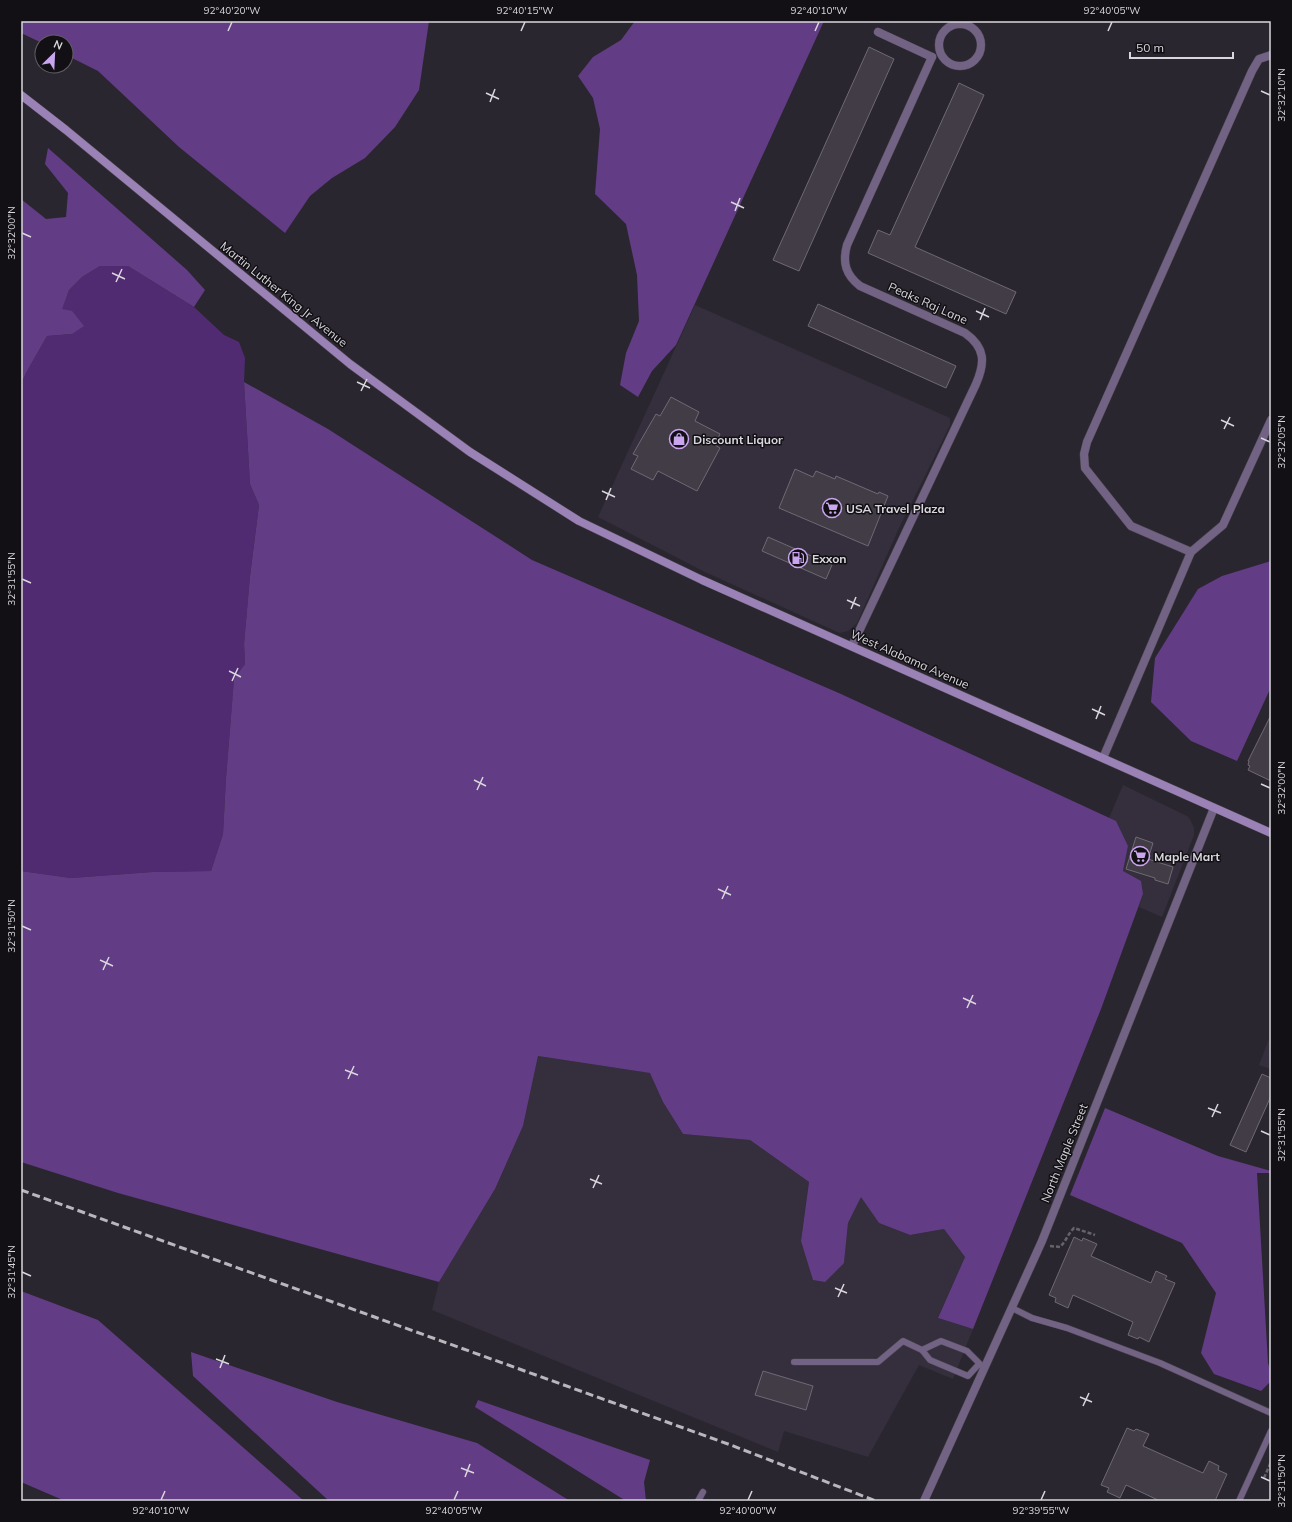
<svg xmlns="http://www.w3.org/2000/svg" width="1292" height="1522" font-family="Mulish,sans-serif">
<rect width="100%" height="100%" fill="#2a262f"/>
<g fill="#352e3c">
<path d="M695 305 950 418V425L930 466 899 528 857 623 848 631 840 633 835 631 705 572 598 517Z"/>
<path d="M1123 785 1187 816 1190 819 1194 828V835L1162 917 1139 907 1143 894 1123 871 1128 846 1109 818Z"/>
<path d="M1271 1034V1069L1259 1065Z"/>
<path d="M538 1056 651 1073 663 1102 683 1134 750 1140 809 1182 801 1241 844 1263 848 1223 861 1196 879 1223 910 1235 944 1229 965 1257 938 1318 973 1329 953 1379 919 1365 868 1457 784 1431 778 1452 432 1310 439 1282 495 1189 523 1126Z"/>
</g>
<path fill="#512b72" d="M100 266H128L194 307 224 335 239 342 245 358 244 382 250 484 259 505 250 576 244 644 245 664 234 680 226 778 223 834 211 871 152 872 71 878 21 871V384L26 373 47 336 72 334 61 309 69 290 82 277Z"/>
<g fill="#623c84">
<path d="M21 21H429L419 90 395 127 365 158 332 178 310 196 285 233 179 147 98 71 66 55V42H42V43L21 33Z"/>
<path d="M635 21H824L676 345 652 371 638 397 620 385 626 353 639 321 637 275 626 224 595 194 600 129 593 98 578 76 593 57 621 40Z"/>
<path d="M48 148 187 270 205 290 194 307 128 266H100L82 277 69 290 62 309 72 311 84 326 72 334 47 336 26 373 21 384V199L46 219 66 217 68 193 45 164Z"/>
<path d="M244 382 328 429 532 560 841 694 1116 821 1128 846 1123 871 1141 881 1143 894 1101 1009 973 1329 938 1318 965 1257 944 1229 910 1235 879 1223 861 1197 848 1223 844 1263 825 1282 813 1280 801 1241 809 1182 750 1140 683 1134 663 1102 650 1073 538 1056 523 1126 495 1189 439 1282 118 1193 21 1162V871L71 878 152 872 211 871 223 834 226 778 234 679 245 664 244 644 250 576 259 505 250 484Z"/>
<path d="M1271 561V687L1237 761 1191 741 1151 702 1155 658 1198 589 1222 576Z"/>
<path d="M1105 1108 1218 1156 1271 1171V1173H1257L1268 1363 1271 1372V1381L1261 1391 1214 1374 1201 1353 1216 1293 1182 1243 1070 1195Z"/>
<path d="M21 1291 98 1320 304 1501H65L21 1482Z"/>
<path d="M191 1352 337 1402 477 1443 570 1501H329L193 1376Z"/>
<path d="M478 1400 650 1460 644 1482 646 1501H626L475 1407Z"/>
</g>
<g fill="#413c46" stroke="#6e6974">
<path d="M869 47 894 59 799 271 773 260Z"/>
<path d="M959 83 984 95 915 247 1016 292 1006 314 868 253 878 230 890 235Z"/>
<path d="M818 304 956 366 946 388 808 326Z"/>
<path d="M671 397 699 412 695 421 720 434 715 445 720 448 697 491 658 471 653 480 631 469 638 456 633 454 656 414 660 416Z"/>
<path d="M795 469 813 477 816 471 835 479 836 476 878 494 879 492 888 496 868 546 779 508Z"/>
<path d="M768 537 832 565 826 579 762 551Z"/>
<path d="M1271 715V781L1248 770 1250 766 1248 765 1249 761H1248Z"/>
<path d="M1136 837 1153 843 1148 859 1173 867 1168 884 1155 880V878L1126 869Z"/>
<path d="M1262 1074 1271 1078V1096L1246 1152 1230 1145Z"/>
<path d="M1074 1237 1082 1241 1083 1238 1097 1244 1091 1256 1151 1283 1156 1271 1167 1276 1165 1279 1175 1283 1149 1342 1139 1337 1138 1339 1128 1335 1133 1322 1073 1295 1068 1308 1055 1302 1056 1298 1049 1295Z"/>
<path d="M763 1371 813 1386 806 1410 755 1395Z"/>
<path d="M1127 1428 1134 1431 1136 1429 1149 1434 1143 1446 1203 1473 1209 1461 1219 1466 1218 1470 1227 1474 1215 1501H1160L1126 1485 1120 1498 1107 1492 1109 1488 1101 1485Z"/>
</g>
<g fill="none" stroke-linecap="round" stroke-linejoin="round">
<g stroke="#46424b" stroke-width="7">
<g id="service">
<path d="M1012 1308 1032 1318 1067 1328 1160 1363 1271 1413"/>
<path d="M922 1350 941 1341 967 1351 981 1365"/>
<path d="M794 1362H878L903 1341 922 1350 930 1360 968 1376 979 1364"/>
<path d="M698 1501 703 1492"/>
<path d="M1239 1501 1271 1431"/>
</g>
</g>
<g stroke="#46424b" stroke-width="9">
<g id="minor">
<circle cx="960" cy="45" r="21"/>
<path d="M878 32 932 57"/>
<path d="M1191 552 1131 526 1085 468 1084 454 1087 442 1252 71 1259 59 1271 55"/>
<path d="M852 646 976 384C985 363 986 348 965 333L860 286C846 275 842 263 847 245L932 57"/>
<path d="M1103 758 1191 552 1223 525 1271 420"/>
<path d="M924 1501 1042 1241 1214 808"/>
</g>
</g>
<g stroke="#46424b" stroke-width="9">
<path id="secondary" d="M21 95 66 130 350 364 470 452 579 521 702 580 1271 833"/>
</g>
<g stroke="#65626a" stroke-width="2.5" stroke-dasharray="4 2" stroke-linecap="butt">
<path d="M1050 1246 1060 1247C1066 1241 1068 1234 1074 1228L1095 1235"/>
<path d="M1264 1478 1271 1462"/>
</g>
<use href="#service" stroke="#726283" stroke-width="6"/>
<use href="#minor" stroke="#726283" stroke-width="8"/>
<use href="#secondary" stroke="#9b82b6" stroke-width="8"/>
<path stroke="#b9b7be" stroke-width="3" stroke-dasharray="8 4" stroke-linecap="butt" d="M21 1190 728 1444 876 1501"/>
</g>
<path fill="none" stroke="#d9d7dd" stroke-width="1.5" d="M228 31 232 22M521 31 525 22M815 31 819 22M1108 31 1112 22M1261 91 1270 95M486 93 499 99M490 102 495 89M731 202 744 208M735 211 740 198M22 233 31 237M112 273 125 279M116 282 122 269M976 311 989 317M980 320 985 308M357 382 370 388M361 391 367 379M1221 420 1234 426M1224 429 1230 417M1261 438 1270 442M602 491 615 497M606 500 611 488M22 579 31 583M847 600 860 606M851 609 856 597M229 671 241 677M232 681 238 668M1092 709 1105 715M1096 719 1101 706M474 780 486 786M1261 784 1270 788M477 790 483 777M718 889 731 895M722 899 728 886M22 926 31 930M100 960 113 966M103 970 109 957M963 998 976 1004M967 1008 973 995M345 1070 358 1075M348 1079 354 1066M1208 1108 1221 1113M1212 1117 1218 1104M1261 1131 1270 1135M590 1179 602 1184M593 1188 599 1175M22 1272 31 1276M835 1288 847 1293M838 1297 844 1284M216 1359 229 1364M220 1368 225 1355M1080 1397 1092 1402M1083 1406 1089 1393M461 1468 474 1473M465 1477 470 1464M1261 1477 1270 1481M161 1500 165 1491M454 1500 458 1491M748 1500 752 1491M1041 1500 1045 1491"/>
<defs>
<g id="shop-ring" transform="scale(1)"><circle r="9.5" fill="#121014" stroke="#c9a5ee" stroke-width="1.5"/><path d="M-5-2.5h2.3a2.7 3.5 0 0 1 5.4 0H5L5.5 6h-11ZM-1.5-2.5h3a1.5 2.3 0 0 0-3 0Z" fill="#c9a5ee"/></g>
<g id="supermarket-ring" transform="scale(1)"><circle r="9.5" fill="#121014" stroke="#c9a5ee" stroke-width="1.5"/><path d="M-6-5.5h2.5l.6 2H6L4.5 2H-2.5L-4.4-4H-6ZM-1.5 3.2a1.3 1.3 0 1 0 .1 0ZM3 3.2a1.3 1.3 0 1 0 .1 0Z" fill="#c9a5ee"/></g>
<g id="fuel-ring" transform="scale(1)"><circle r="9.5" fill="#121014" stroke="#c9a5ee" stroke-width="1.5"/><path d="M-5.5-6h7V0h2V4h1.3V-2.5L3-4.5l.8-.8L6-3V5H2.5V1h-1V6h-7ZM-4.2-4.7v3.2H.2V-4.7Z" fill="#c9a5ee"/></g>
</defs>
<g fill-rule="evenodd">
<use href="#shop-ring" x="679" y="439"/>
<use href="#supermarket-ring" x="832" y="508"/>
<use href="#fuel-ring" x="798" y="558"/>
<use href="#supermarket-ring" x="1140" y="856"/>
</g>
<g text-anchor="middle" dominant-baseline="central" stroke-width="3" stroke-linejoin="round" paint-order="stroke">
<g font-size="12" fill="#d9d7dd" stroke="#121014">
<text transform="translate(284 294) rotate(39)">Martin Luther King Jr Avenue</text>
<text transform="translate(928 303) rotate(24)">Peaks Raj Lane</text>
<text transform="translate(910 659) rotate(24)">West Alabama Avenue</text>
<text transform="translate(1064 1153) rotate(-68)">North Maple Street</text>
</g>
<g font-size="12" font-weight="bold" fill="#d9d7dd" stroke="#121014" text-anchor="start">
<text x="693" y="439">Discount Liquor</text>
<text x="846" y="508">USA Travel Plaza</text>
<text x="812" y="558">Exxon</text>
<text x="1154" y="856">Maple Mart</text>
</g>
</g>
<rect width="1292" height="1522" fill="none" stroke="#121014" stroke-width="44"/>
<g transform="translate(54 54) rotate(24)"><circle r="19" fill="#121014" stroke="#626064"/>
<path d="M0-3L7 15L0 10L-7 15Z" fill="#c9a5ee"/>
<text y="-6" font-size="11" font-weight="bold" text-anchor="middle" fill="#d9d7dd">N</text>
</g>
<path d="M1130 52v6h103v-6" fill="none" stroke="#d9d7dd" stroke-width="2"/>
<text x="1136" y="52" font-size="12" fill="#d9d7dd" stroke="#121014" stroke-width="3" paint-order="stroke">50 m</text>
<rect x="22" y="22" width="1248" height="1478" fill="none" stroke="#d9d7dd" stroke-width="1.5"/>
<g font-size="10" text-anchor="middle" fill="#d9d7dd">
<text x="232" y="14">92°40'20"W</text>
<text x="525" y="14">92°40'15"W</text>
<text x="819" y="14">92°40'10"W</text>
<text x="1112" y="14">92°40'05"W</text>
<text transform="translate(1281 95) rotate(-90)" y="4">32°32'10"N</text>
<text transform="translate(11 233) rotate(-90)" y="4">32°32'00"N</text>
<text transform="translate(1281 442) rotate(-90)" y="4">32°32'05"N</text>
<text transform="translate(11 579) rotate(-90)" y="4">32°31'55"N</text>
<text transform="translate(1281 788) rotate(-90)" y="4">32°32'00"N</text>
<text transform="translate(11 926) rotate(-90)" y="4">32°31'50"N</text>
<text transform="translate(1281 1135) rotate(-90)" y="4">32°31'55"N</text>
<text transform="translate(11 1272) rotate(-90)" y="4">32°31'45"N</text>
<text transform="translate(1281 1481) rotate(-90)" y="4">32°31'50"N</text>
<text x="161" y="1514">92°40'10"W</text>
<text x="454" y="1514">92°40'05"W</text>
<text x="748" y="1514">92°40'00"W</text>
<text x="1041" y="1514">92°39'55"W</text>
</g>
</svg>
